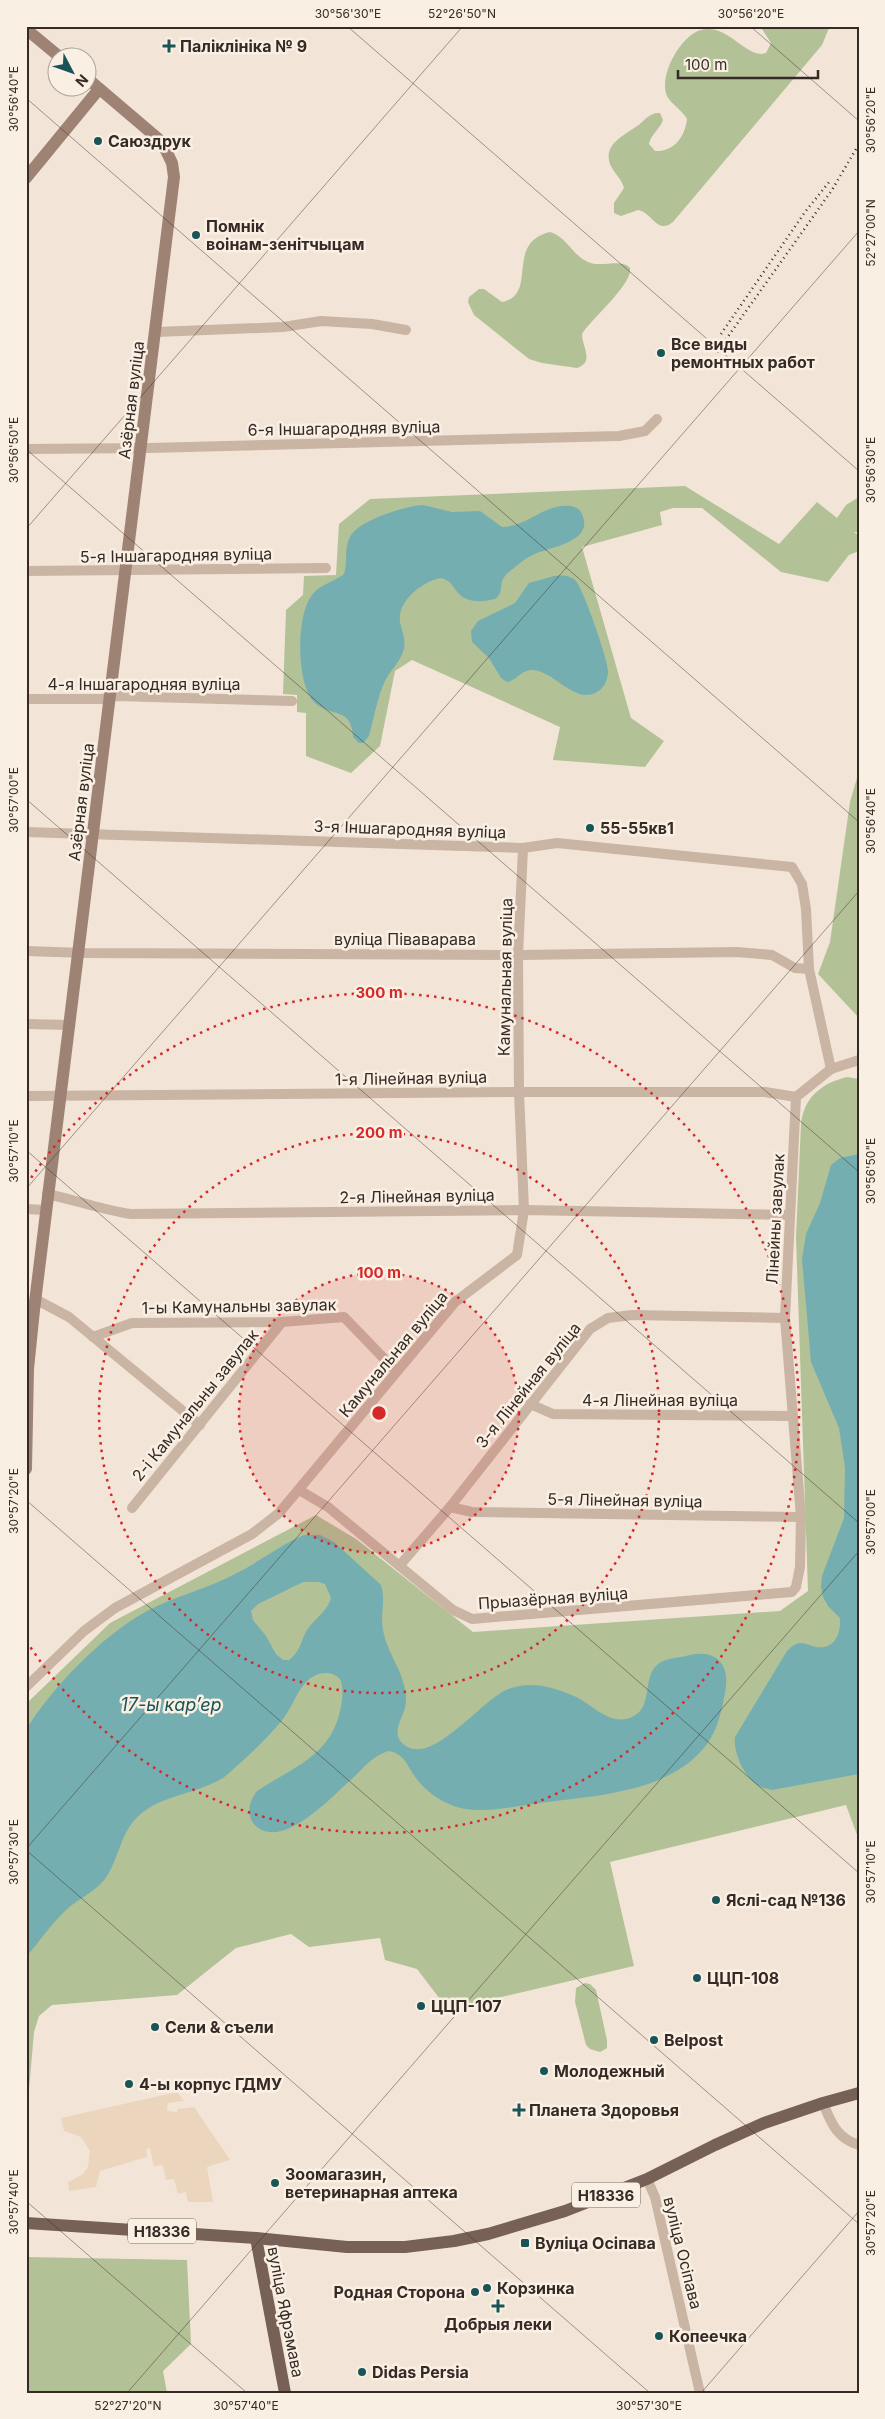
<svg xmlns="http://www.w3.org/2000/svg" width="885" height="2419" font-family="Inter,sans-serif">
<rect width="100%" height="100%" fill="#f2e5d7"/>
<g fill="#b3c197">
<path d="M760 26 829 28 822 45 673 222C657 235 653 213 638 210L621 216 614 213V203L624 188C622 180 616 175 612 168 600 146 623 136 637 126 645 121 649 112 660 113L663 120C660 129 651 134 649 144L655 151C674 152 685 137 687 119 682 110 672 105 667 96 658 76 681 35 701 30 728 23 747 60 766 53L771 43Z"/>
<path d="M550 232C567 237 572 255 588 262 601 268 621 258 630 268 633 284 591 319 582 334 582 347 595 362 577 368L542 363 529 359 474 315 468 302 469 297 479 289H484L502 302C539 295 504 243 550 232Z"/>
<path d="M685 486 779 544 817 502 837 518 846 505 859 497V532H854L859 536V551L849 555 828 582 781 572 702 508H673L660 512 662 525 582 547 631 718 664 741 645 767 553 760 560 727 412 660 395 671 380 746 351 773 306 756V713L297 712V695L283 694 286 610 303 595 304 576 336 575 339 524 370 499Z"/>
<path d="M859 771V1018L818 974 830 942 850 802Z"/>
<path d="M847 1077 859 1079V1840L846 1805 610 1862 634 1966 455 2008 446 2007 417 1969 385 1960 380 1938 309 1947 291 1934 236 1948 177 1995 52 2005 39 2016 34 2032 26 2125V1704L110 1623 316 1515 356 1539 473 1632 780 1611 808 1591 796 1237 801 1124C804 1097 822 1083 847 1077Z"/>
<path d="M585 1983 590 1984 596 1990 607 2040V2048L600 2052 590 2049 586 2045 575 2002 576 1988Z"/>
<path d="M26 2257 187 2260 191 2344 163 2371 167 2393H26Z"/>
</g>
<path fill="#ebd6bd" d="M177 2092 184 2101 168 2103 167 2111 177 2112 178 2109 194 2107 230 2160 207 2167 213 2202H188L186 2192 178 2194 174 2179 166 2180 163 2165 154 2166 150 2148 146 2149 147 2157 100 2171 96 2187 69 2191 68 2182 83 2174 88 2167 90 2151 81 2137 64 2131 61 2118Z"/>
<g fill="#75aeb0" fill-rule="evenodd">
<path d="M423 505 452 512 480 511 502 527C527 527 545 503 570 506 576 507 580 509 582 514 595 543 548 547 533 555 526 558 520 563 514 568 509 572 503 576 502 582 500 590 502 594 495 599 484 602 467 603 459 594 452 586 452 581 441 578 423 581 397 601 400 622 402 632 407 641 403 652 399 663 390 671 385 681 377 698 374 718 369 736L363 743H359L353 737C352 706 330 718 314 702 296 683 296 615 312 595 320 584 334 582 344 574 348 563 344 551 349 539 355 521 405 506 423 505Z"/>
<path d="M554 576C562 575 570 575 576 581 583 589 608 659 608 671 608 680 604 689 595 693 574 703 555 672 533 670 520 670 518 680 507 682L501 678 489 658 472 642 471 631 478 621 515 603 529 583Z"/>
<path d="M859 1154V1774L772 1790C766 1788 761 1788 756 1784 744 1776 733 1752 735 1737L787 1651C791 1647 794 1644 800 1643 806 1643 811 1646 816 1647 835 1650 841 1634 840 1618L828 1606 823 1597 821 1587 822 1576 844 1518 845 1468 839 1428 811 1362 802 1259 806 1234 820 1203 831 1165 840 1158Z"/>
<path d="M304 1535H320L334 1542 381 1585C386 1600 380 1614 383 1630 387 1654 407 1675 406 1701 406 1716 387 1734 406 1746 435 1765 484 1696 511 1688 533 1681 553 1687 574 1696 592 1704 610 1727 632 1717 655 1707 640 1674 661 1662 667 1659 675 1658 681 1657 690 1655 700 1652 710 1655 727 1661 728 1678 725 1693 722 1710 717 1731 707 1744 674 1789 606 1795 555 1801 529 1804 502 1810 476 1810 453 1810 429 1796 416 1778 407 1766 405 1754 389 1751 374 1755 365 1766 355 1776 336 1793 306 1825 281 1831 255 1838 239 1813 257 1791 290 1769 328 1757 339 1715 342 1704 344 1692 341 1681 336 1672 323 1671 314 1676 298 1685 294 1705 283 1719 268 1738 241 1763 223 1778 198 1793 164 1795 142 1813 120 1830 120 1858 105 1879 95 1892 78 1899 66 1910 51 1924 40 1941 26 1957V1730C51 1688 104 1634 147 1611 175 1596 207 1589 235 1574 259 1562 280 1545 304 1535ZM303 1582H319L325 1584 331 1598C327 1612 315 1618 307 1630 300 1642 301 1651 289 1660H283L276 1654 266 1636 253 1620 251 1611 258 1604Z"/>
</g>
<g fill="none" stroke-linecap="round" stroke-linejoin="round">
<g stroke="#cab4a3" stroke-width="10">
<path d="M156 332 283 327 321 321 372 324 406 330"/>
<path d="M26 449 149 448 619 436 645 431 657 419"/>
<path d="M26 571 326 568"/>
<path d="M26 699H102L117 696 292 701"/>
<path d="M26 832 523 848 557 843 792 867 802 884 806 909 809 969 831 1069 796 1097 785 1318 801 1517 800 1567 796 1587 792 1592 472 1619 453 1610 328 1507 299 1490"/>
<path d="M26 951 84 953 518 955 737 952 772 955 795 968 809 969"/>
<path d="M26 1024 69 1025"/>
<path d="M831 1069 859 1060"/>
<path d="M26 1096 519 1092H765L796 1097"/>
<path d="M47 1194C76 1200 102 1210 131 1214L524 1210 790 1215"/>
<path d="M26 1209 45 1210"/>
<path d="M35 1299 69 1317 200 1425"/>
<path d="M93 1337 132 1323 282 1322 344 1317 396 1371"/>
<path d="M530 1404 553 1414 792 1416"/>
<path d="M450 1507 472 1512 801 1517"/>
<path d="M132 1508 282 1322"/>
<path d="M400 1565 450 1507 590 1329 608 1318 632 1315 785 1318"/>
<path d="M26 1687 84 1631 115 1608 252 1534 279 1513 455 1302 517 1255 524 1210 519 1092 518 955 523 848"/>
<path d="M823 2103C831 2122 836 2138 859 2145"/>
<path d="M647 2179 655 2197 700 2393"/>
</g>
<g stroke="#9e8374" stroke-width="12">
<path d="M26 29 61 58"/>
<path d="M26 178 99 89"/>
<path d="M26 1469 28 1369 34 1310 174 177 172 163 162 142 88 79"/>
</g>
<g stroke="#776055" stroke-width="12">
<path d="M26 2223 256 2238 347 2247H405L454 2241 488 2234 565 2211 647 2179 715 2145 764 2123 823 2103 859 2093"/>
<path d="M256 2238 285 2393"/>
</g>
<g stroke="#352a25" stroke-width="2.5" stroke-dasharray="1 4" stroke-linecap="butt">
<path d="M721 334 805 212 830 181"/>
<path d="M717 352 832 190 859 144"/>
</g>
</g>
<path fill="none" stroke="#352a25" stroke-width="1" stroke-opacity="0.45" d="M347 26 859 471M750 26 859 121M26 98 859 822M26 449 859 1172M26 529 463 26M26 799 859 1523M26 1150 859 1873M26 1189 859 231M26 1500 859 2224M26 1849 859 891M26 1850 650 2393M26 2201 247 2393M127 2393 859 1551M701 2393 859 2211"/>
<circle cx="379" cy="1413" r="140" fill="#d62828" fill-opacity=".12"/>
<g fill="none" stroke="#d62828" stroke-width="2.5" stroke-dasharray="2.5 5">
<circle cx="379" cy="1413" r="140"/>
<circle cx="379" cy="1413" r="280"/>
<path d="M27 1184A420 420 0 1 1 27 1642"/>
</g>
<g fill="#195457" stroke="#faefe3" stroke-width="2">
<path d="M166.5 38.5h5v5h5v5h-5v5h-5v-5h-5v-5h5z"/>
<circle cx="98" cy="141" r="5"/>
<circle cx="196" cy="235" r="5"/>
<circle cx="661" cy="353" r="5"/>
<circle cx="590" cy="828" r="5"/>
<circle cx="716" cy="1900" r="5"/>
<circle cx="697" cy="1978" r="5"/>
<circle cx="421" cy="2006" r="5"/>
<circle cx="155" cy="2027" r="5"/>
<circle cx="654" cy="2040" r="5"/>
<circle cx="544" cy="2071" r="5"/>
<circle cx="129" cy="2084" r="5"/>
<path d="M516.5 2102.5h5v5h5v5h-5v5h-5v-5h-5v-5h5z"/>
<circle cx="275" cy="2183" r="5"/>
<rect x="520" y="2238" width="10" height="10" rx="2.5"/>
<circle cx="487" cy="2288" r="5"/>
<circle cx="475" cy="2292" r="5"/>
<path d="M495.5 2298.5h5v5h5v5h-5v5h-5v-5h-5v-5h5z"/>
<circle cx="659" cy="2336" r="5"/>
<circle cx="362" cy="2372" r="5"/>
</g>
<g text-anchor="middle" dominant-baseline="central" stroke-width="5" stroke-linejoin="round" paint-order="stroke">
<g fill="#faefe3" stroke="#70655e" stroke-width="1">
<rect x="572" y="2182.5" width="68" height="25" rx="4"/>
<rect x="128" y="2218.5" width="68" height="25" rx="4"/>
</g>
<g font-size="15" font-weight="bold" fill="#352a25">
<text x="606" y="2195">Н18336</text>
<text x="162" y="2231">Н18336</text>
</g>
<g font-size="16" font-weight="bold" fill="#352a25" stroke="#faefe3" text-anchor="start">
<text x="180" y="46">Паліклініка № 9</text>
<text x="108" y="141">Саюздрук</text>
<text x="206" y="226">Помнік<tspan x="206" dy="18">воінам-зенітчыцам</tspan></text>
<text x="671" y="344">Все виды<tspan x="671" dy="18">ремонтных работ</tspan></text>
<text x="600" y="828">55-55кв1</text>
<text x="726" y="1900">Яслі-сад №136</text>
<text x="707" y="1978">ЦЦП-108</text>
<text x="431" y="2006">ЦЦП-107</text>
<text x="165" y="2027">Сели &amp; съели</text>
<text x="664" y="2040">Belpost</text>
<text x="554" y="2071">Молодежный</text>
<text x="139" y="2084">4-ы корпус ГДМУ</text>
<text x="529" y="2110">Планета Здоровья</text>
<text x="285" y="2174">Зоомагазин,<tspan x="285" dy="18">ветеринарная аптека</tspan></text>
<text x="535" y="2243">Вуліца Осіпава</text>
<text x="497" y="2288">Корзинка</text>
<text x="465" y="2292" text-anchor="end">Родная Сторона</text>
<text x="498" y="2324" text-anchor="middle">Добрыя леки</text>
<text x="669" y="2336">Копеечка</text>
<text x="372" y="2372">Didas Persia</text>
</g>
<g font-size="16" fill="#352a25" stroke="#faefe3">
<text transform="translate(131 400) rotate(-83)">Азёрная вуліца</text>
<text transform="translate(344 428) rotate(-1)">6-я Іншагародняя вуліца</text>
<text transform="translate(176 555) rotate(-1)">5-я Іншагародняя вуліца</text>
<text x="144" y="684">4-я Іншагародняя вуліца</text>
<text transform="translate(81 802) rotate(-83)">Азёрная вуліца</text>
<text transform="translate(410 829) rotate(2)">3-я Іншагародняя вуліца</text>
<text x="405" y="939">вуліца Піваварава</text>
<text transform="translate(505 977) rotate(-89)">Камунальная вуліца</text>
<text transform="translate(411 1078) rotate(-1)">1-я Лінейная вуліца</text>
<text transform="translate(417 1196) rotate(-1)">2-я Лінейная вуліца</text>
<text transform="translate(775 1219) rotate(-87)">Лінейны завулак</text>
<text transform="translate(239 1306) rotate(-1)">1-ы Камунальны завулак</text>
<text transform="translate(393 1354) rotate(-50)">Камунальная вуліца</text>
<text transform="translate(528 1385) rotate(-51)">3-я Лінейная вуліца</text>
<text x="660" y="1400">4-я Лінейная вуліца</text>
<text transform="translate(195 1405) rotate(-51)">2-і Камунальны завулак</text>
<text transform="translate(625 1500) rotate(1)">5-я Лінейная вуліца</text>
<text transform="translate(553 1598) rotate(-4)">Прыазёрная вуліца</text>
<text transform="translate(683 2253) rotate(76)">вуліца Осіпава</text>
<text transform="translate(286 2312) rotate(79)">вуліца Яфрэмава</text>
</g>
<g font-size="18" font-style="italic" fill="#195457" stroke="#faefe3">
<text x="171" y="1704">17-ы кар’ер</text>
</g>
</g>
<circle cx="379" cy="1413" r="8" fill="#d62828" stroke="#faefe3" stroke-width="2.5"/>
<g font-size="15" text-anchor="middle" font-weight="bold" fill="#d62828" stroke="#faefe3" stroke-width="5" stroke-linejoin="round" paint-order="stroke">
<text x="379" y="998">300 m</text>
<text x="379" y="1138">200 m</text>
<text x="379" y="1278">100 m</text>
</g>
<rect width="885" height="2419" fill="none" stroke="#faefe3" stroke-width="55"/>
<g transform="translate(72 72) rotate(131)"><circle r="24" fill="#faefe3" stroke="#aba097"/>
<path d="M0-4L9 19L0 12L-9 19Z" fill="#195457"/>
<text y="-8" font-size="14" font-weight="bold" text-anchor="middle" fill="#352a25">N</text>
</g>
<path d="M678 70v8h140v-8" fill="none" stroke="#352a25" stroke-width="2.5"/>
<text x="685" y="70" font-size="15" fill="#352a25" stroke="#faefe3" stroke-width="4" paint-order="stroke">100 m</text>
<rect x="28" y="28" width="830" height="2364" fill="none" stroke="#352a25" stroke-width="2"/>
<g font-size="12" text-anchor="middle" fill="#352a25">
<text x="348" y="18">30°56'30"E</text>
<text x="462" y="18">52°26'50"N</text>
<text x="751" y="18">30°56'20"E</text>
<text transform="translate(14 99) rotate(-90)" y="4">30°56'40"E</text>
<text transform="translate(871 120) rotate(-90)" y="4">30°56'20"E</text>
<text transform="translate(871 233) rotate(-90)" y="4">52°27'00"N</text>
<text transform="translate(14 450) rotate(-90)" y="4">30°56'50"E</text>
<text transform="translate(871 470) rotate(-90)" y="4">30°56'30"E</text>
<text transform="translate(14 800) rotate(-90)" y="4">30°57'00"E</text>
<text transform="translate(871 821) rotate(-90)" y="4">30°56'40"E</text>
<text transform="translate(14 1151) rotate(-90)" y="4">30°57'10"E</text>
<text transform="translate(871 1171) rotate(-90)" y="4">30°56'50"E</text>
<text transform="translate(14 1501) rotate(-90)" y="4">30°57'20"E</text>
<text transform="translate(871 1522) rotate(-90)" y="4">30°57'00"E</text>
<text transform="translate(14 1852) rotate(-90)" y="4">30°57'30"E</text>
<text transform="translate(871 1872) rotate(-90)" y="4">30°57'10"E</text>
<text transform="translate(14 2202) rotate(-90)" y="4">30°57'40"E</text>
<text transform="translate(871 2223) rotate(-90)" y="4">30°57'20"E</text>
<text x="128" y="2410">52°27'20"N</text>
<text x="246" y="2410">30°57'40"E</text>
<text x="649" y="2410">30°57'30"E</text>
</g>
</svg>
